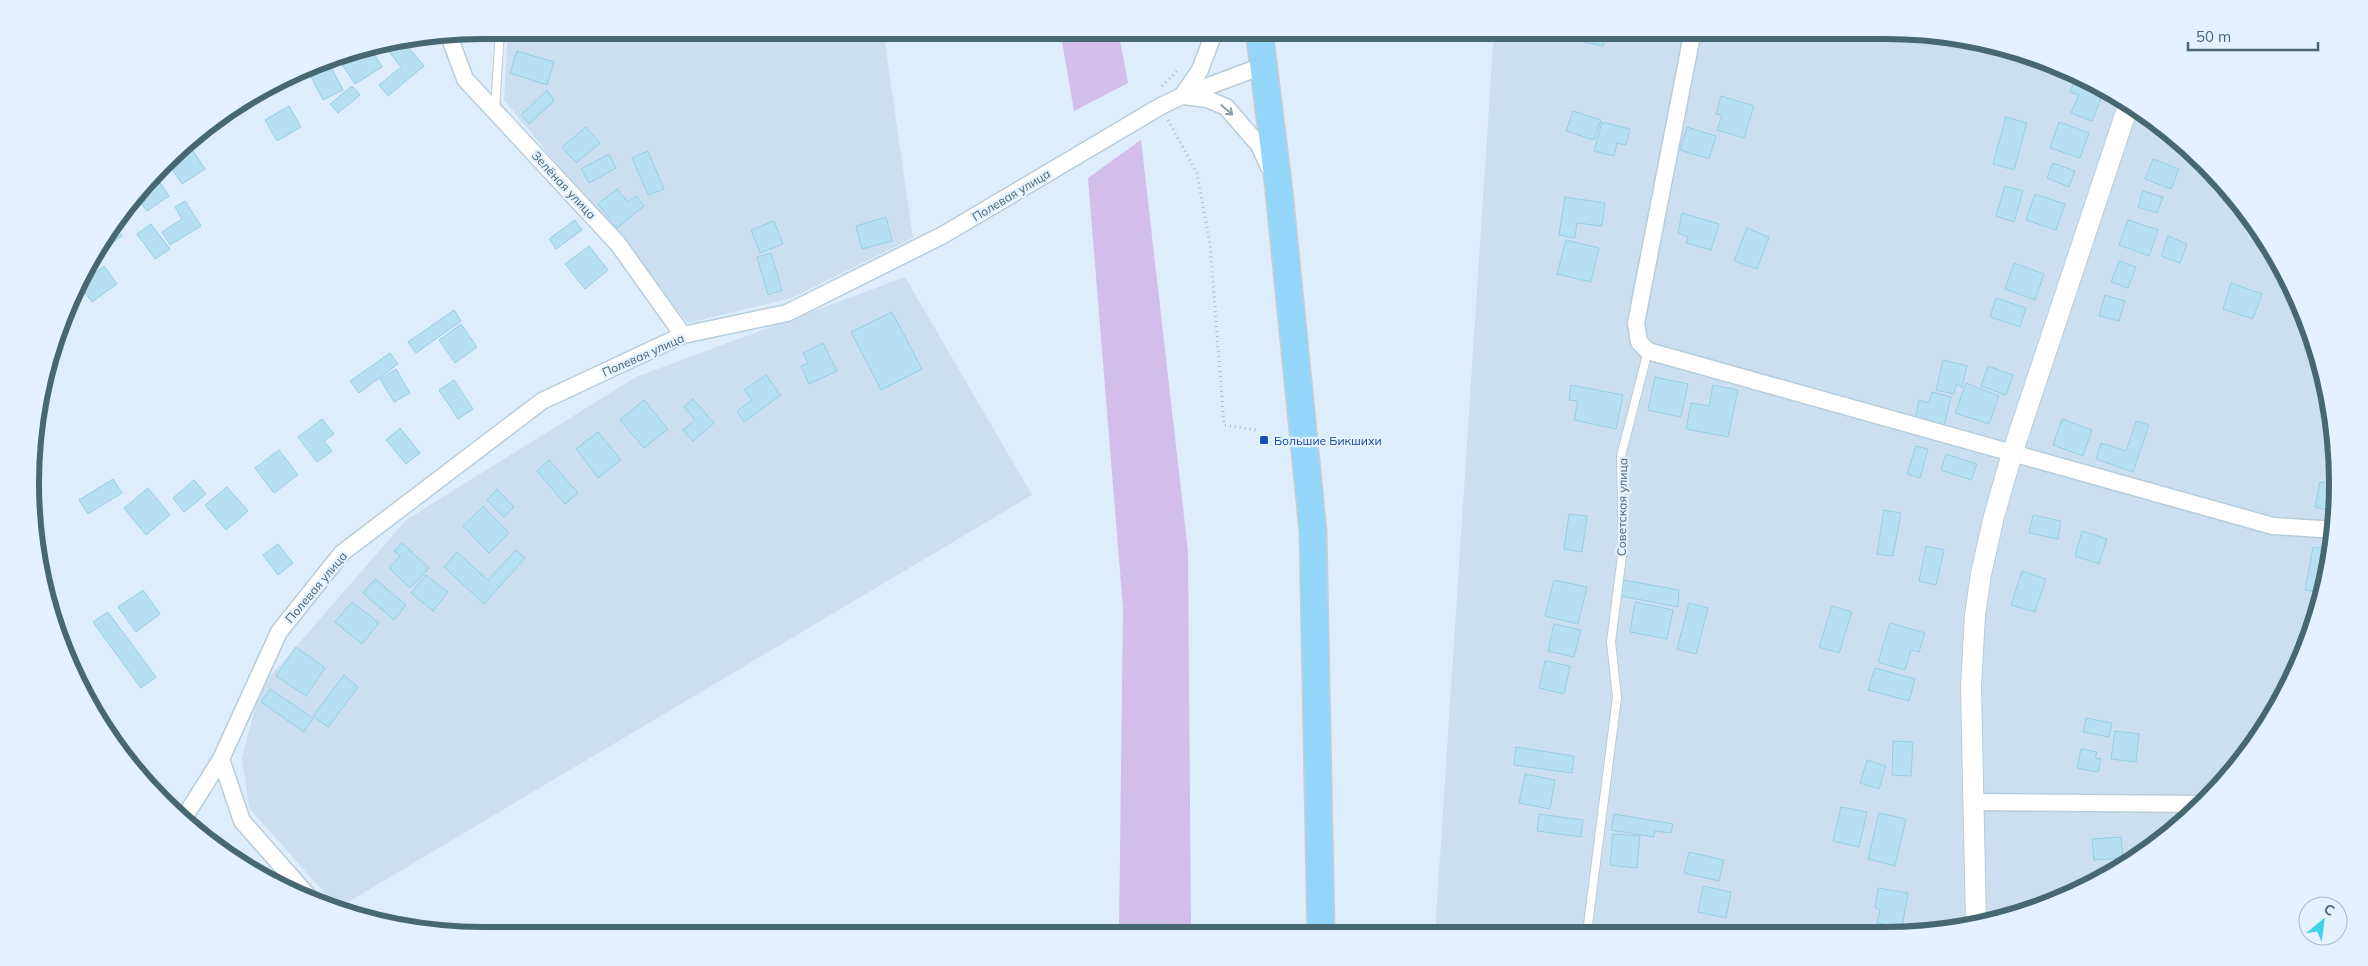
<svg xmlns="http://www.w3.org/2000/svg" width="2368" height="966" font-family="Mulish,sans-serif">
<rect width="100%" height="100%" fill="#deedfc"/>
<g fill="#cbdff1">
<path d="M508 30H883L913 238 792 298 688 323 504 100Z"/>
<path d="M1494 30H1885L2030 54 2111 91 2183 142 2244 207 2291 282 2322 365 2337 453 2334 542 2314 628 2261 735 2183 824 2085 889 1944 932 1435 933Z"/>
<path d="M905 277 1032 495 338 908 249 808 242 758 260 688 406 520 636 377Z"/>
</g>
<g fill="#d3bde9">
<path d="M1060 30H1118L1128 83 1074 111Z"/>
<path d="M1141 140 1188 551 1191 934H1119L1123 608 1088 178Z"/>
</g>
<g fill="#b6e0f1" stroke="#96cee4">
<path d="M1571 30H1597V32L1606 34 1603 46 1569 39Z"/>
<path d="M405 43 424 66 388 96 379 85 401 67 385 46Z"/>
<path d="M371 49 382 67 355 84 336 55Z"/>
<path d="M517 51 554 62 547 85 510 73Z"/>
<path d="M330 65 343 90 323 100 310 75Z"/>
<path d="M2075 79 2104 91 2092 121 2071 113 2079 95 2070 92Z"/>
<path d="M352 86 360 95 338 113 330 104Z"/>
<path d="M547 90 554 101 529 124 521 115Z"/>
<path d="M1721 96 1754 106 1744 138 1717 130 1722 115 1716 114Z"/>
<path d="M289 106 301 127 277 141 265 120Z"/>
<path d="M1573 111 1601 120 1594 140 1566 131Z"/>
<path d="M2006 117 2027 123 2014 170 1993 164Z"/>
<path d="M1602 122 1630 129 1626 145 1617 143 1614 156 1594 151Z"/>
<path d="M2059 122 2089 133 2080 158 2050 148Z"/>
<path d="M586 127 600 143 576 163 562 147Z"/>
<path d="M1687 127 1716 136 1709 159 1680 150Z"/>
<path d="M190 146 205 169 182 184 168 163Z"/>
<path d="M648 151 664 189 648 195 632 158Z"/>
<path d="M609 154 616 168 589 183 581 169Z"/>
<path d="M2153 159 2179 169 2171 189 2145 179Z"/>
<path d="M2053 163 2075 171 2069 187 2047 178Z"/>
<path d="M156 177 169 196 147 211 138 199Z"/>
<path d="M2005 186 2023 191 2014 222 1996 216Z"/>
<path d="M617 189 628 202 636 196 644 206 617 228 598 204Z"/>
<path d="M2143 191 2163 197 2157 213 2138 207Z"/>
<path d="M2035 194 2065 204 2056 230 2026 220Z"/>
<path d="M1565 197 1605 203 1602 226 1577 223 1575 238 1559 235Z"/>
<path d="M185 201 201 226 170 245 162 232 182 219 175 207Z"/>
<path d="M1682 213 1719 224 1711 250 1686 243 1688 237 1678 233Z"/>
<path d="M886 217 892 241 862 249 856 226Z"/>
<path d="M575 220 582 230 556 249 549 239Z"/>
<path d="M2128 220 2158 230 2149 256 2119 245Z"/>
<path d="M774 221 783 244 760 253 751 230Z"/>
<path d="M151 224 170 249 155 259 137 234Z"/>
<path d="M115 227 122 236 98 253 96 250Z"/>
<path d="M1747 228 1769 237 1757 269 1734 261Z"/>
<path d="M2168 236 2187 244 2180 263 2161 256Z"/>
<path d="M1566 240 1599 248 1591 282 1557 274Z"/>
<path d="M589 246 608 270 585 289 565 264Z"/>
<path d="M771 253 782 290 768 295 757 257Z"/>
<path d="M2119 261 2136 267 2128 288 2111 282Z"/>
<path d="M2014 263 2044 274 2035 300 2005 289Z"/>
<path d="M104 266 117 284 92 302 79 285Z"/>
<path d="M2231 283 2262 294 2253 319 2223 309Z"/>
<path d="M2105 295 2125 301 2119 321 2099 316Z"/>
<path d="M1996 298 2026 308 2020 327 1990 317Z"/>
<path d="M454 310 461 321 416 353 408 342Z"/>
<path d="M892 312 922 369 881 390 851 332Z"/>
<path d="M461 324 477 347 455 363 439 340Z"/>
<path d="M823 343 837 371 809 384 801 366 808 363 803 353Z"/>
<path d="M390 353 398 364 359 393 350 381Z"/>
<path d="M1943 360 1967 366 1962 387 1956 384 1954 394 1936 390Z"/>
<path d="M1988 366 2013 375 2006 395 1981 386Z"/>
<path d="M396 369 410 393 394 402 380 379Z"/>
<path d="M766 375 781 395 744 422 737 411 752 400 744 390Z"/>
<path d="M1655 377 1688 384 1681 417 1648 410Z"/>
<path d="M454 380 473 409 458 419 439 390Z"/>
<path d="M1966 383 1999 396 1989 424 1955 413Z"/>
<path d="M1571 385 1623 395 1616 429 1574 420 1578 401 1569 400Z"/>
<path d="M1713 385 1738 390 1728 437 1686 429 1691 403 1709 406Z"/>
<path d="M1932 392 1951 397 1944 427 1915 420 1919 400 1929 403Z"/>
<path d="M693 399 714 423 693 441 683 430 695 420 684 407Z"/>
<path d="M644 400 668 429 644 448 620 420Z"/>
<path d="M322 419 334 434 324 441 332 451 317 462 298 437Z"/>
<path d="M2062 419 2092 430 2083 456 2053 445Z"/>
<path d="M2136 421 2149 425 2133 472 2096 459 2101 443 2126 451Z"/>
<path d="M400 428 420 453 406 464 386 440Z"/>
<path d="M598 432 621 460 598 478 576 449Z"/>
<path d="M1916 446 1928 449 1920 478 1907 474Z"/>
<path d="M279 450 298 475 274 493 255 468Z"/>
<path d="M1946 454 1977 464 1971 480 1941 470Z"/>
<path d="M549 460 578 493 565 504 537 471Z"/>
<path d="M113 479 122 493 88 514 79 500Z"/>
<path d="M194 480 206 494 184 512 173 498Z"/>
<path d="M2320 482 2336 485 2332 511 2315 507Z"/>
<path d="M227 487 248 511 226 530 205 505Z"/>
<path d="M148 488 170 515 146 535 124 508Z"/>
<path d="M497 489 514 507 504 517 487 500Z"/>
<path d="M483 506 509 533 489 553 463 526Z"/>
<path d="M1884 510 1901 513 1893 556 1877 554Z"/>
<path d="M1569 514 1587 516 1582 552 1564 549Z"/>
<path d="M2033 515 2061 521 2058 539 2029 533Z"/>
<path d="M2082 531 2107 539 2099 564 2075 556Z"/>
<path d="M402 543 429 568 410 588 389 568 400 556 394 551Z"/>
<path d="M278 544 293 563 278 575 263 555Z"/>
<path d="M1926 546 1944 550 1936 585 1919 581Z"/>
<path d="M2313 547 2326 549 2321 578 2326 579 2322 593 2305 590Z"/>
<path d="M516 550 525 558 484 604 444 567 457 552 488 580Z"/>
<path d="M2022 571 2046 579 2035 612 2011 605Z"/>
<path d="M426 575 448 592 433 611 411 593Z"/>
<path d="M375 579 406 605 394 620 363 593Z"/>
<path d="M1554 580 1587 587 1578 624 1545 616Z"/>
<path d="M1623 580 1679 590 1678 607 1621 596Z"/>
<path d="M143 590 160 614 136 632 118 607Z"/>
<path d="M352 602 379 623 362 644 335 622Z"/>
<path d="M1635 602 1673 610 1667 639 1630 632Z"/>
<path d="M1689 603 1708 608 1696 654 1677 649Z"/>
<path d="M1832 606 1852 612 1839 653 1819 647Z"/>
<path d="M108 612 156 677 141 688 93 622Z"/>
<path d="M1890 623 1925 633 1919 652 1911 650 1905 670 1878 662Z"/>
<path d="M1554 624 1581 630 1574 657 1548 651Z"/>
<path d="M296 647 325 668 306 696 276 676Z"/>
<path d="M1545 661 1570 666 1564 694 1539 688Z"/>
<path d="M1875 668 1915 679 1909 701 1868 690Z"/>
<path d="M344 675 358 687 328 727 313 716Z"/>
<path d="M270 689 313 718 304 732 261 702Z"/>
<path d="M2086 718 2112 723 2109 737 2083 732Z"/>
<path d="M2115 731 2139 734 2136 762 2111 759Z"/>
<path d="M1893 741 1913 742 1911 776 1892 775Z"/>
<path d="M1516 747 1574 756 1572 773 1514 765Z"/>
<path d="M2081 749 2097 752 2095 758 2101 759 2098 772 2077 768Z"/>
<path d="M1867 760 1886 766 1879 789 1860 783Z"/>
<path d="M1525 774 1555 780 1550 809 1519 803Z"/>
<path d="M1841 807 1867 812 1859 847 1833 841Z"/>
<path d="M1879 813 1906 819 1895 866 1868 859Z"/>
<path d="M1539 814 1583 820 1581 837 1537 831Z"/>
<path d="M1614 814 1673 824 1671 833 1655 831 1654 837 1611 830Z"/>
<path d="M1613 834 1640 836 1637 868 1610 865Z"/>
<path d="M2121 837 2123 858 2094 860 2092 839Z"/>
<path d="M1689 852 1724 860 1719 881 1684 873Z"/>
<path d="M1703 886 1731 892 1726 918 1698 912Z"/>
<path d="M1878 888 1908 893 1902 927 1877 923 1880 910 1875 907Z"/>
</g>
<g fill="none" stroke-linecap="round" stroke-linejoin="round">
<g stroke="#b6cddb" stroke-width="10">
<g id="service">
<path d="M495 110 500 30"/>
<path d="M1587 933 1617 697 1611 642 1623 548 1621 456 1648 351"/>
</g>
</g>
<g stroke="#b6cddb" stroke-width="19">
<g id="minor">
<path d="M1693 30 1636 323 1639 342 1648 351 2273 526 2335 530"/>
<path d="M449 36 465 79 618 244 683 335"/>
<path d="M1182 96 1200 70 1215 30"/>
<path d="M1184 96 1207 99 1226 107 1259 145 1269 167"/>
<path d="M221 759 242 821 309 897"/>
<path d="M1973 802 2201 804"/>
<path d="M184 818 221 759 279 632 342 553 542 401 683 335 787 313 943 235 1161 106 1182 96 1265 65"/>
</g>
</g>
<g stroke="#b6cddb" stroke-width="22">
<path id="tertiary" d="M1976 922 1971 687 1975 615 1981 574 1994 516 2012 454 2129 103"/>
</g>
<g stroke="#c4ced2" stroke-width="29">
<path id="trunk" d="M1259 30 1279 191 1313 532 1321 934"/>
</g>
<g stroke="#9ac4d5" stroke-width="3" stroke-dasharray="1 4" stroke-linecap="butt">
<path d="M1162 86 1179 69"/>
<path d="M1168 120 1197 173 1210 244 1224 425 1256 430"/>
</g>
<use href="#service" stroke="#fff" stroke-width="8"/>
<use href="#minor" stroke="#fff" stroke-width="16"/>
<use href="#tertiary" stroke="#fff" stroke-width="20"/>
<use href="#trunk" stroke="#94d6fa" stroke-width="26"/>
</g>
<defs><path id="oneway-shaft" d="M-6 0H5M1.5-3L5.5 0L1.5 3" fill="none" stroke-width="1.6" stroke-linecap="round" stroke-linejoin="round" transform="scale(1.25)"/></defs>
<use stroke="#879ca3" href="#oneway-shaft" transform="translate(1227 110) rotate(40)"/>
<rect fill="#1a4fb4" stroke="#e4f1ff" stroke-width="2" x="1259" y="435" width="10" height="10" rx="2.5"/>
<g text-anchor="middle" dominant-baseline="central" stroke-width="4.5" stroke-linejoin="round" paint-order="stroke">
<g font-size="12" fill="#476772" stroke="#e4f1ff">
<text transform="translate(564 185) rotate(47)">Зелёная улица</text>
<text transform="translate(1011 195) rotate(-31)">Полевая улица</text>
<text transform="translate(643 355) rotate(-24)">Полевая улица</text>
<text transform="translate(1622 507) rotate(-89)">Советская улица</text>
<text transform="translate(316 587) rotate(-50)">Полевая улица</text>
</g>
<g font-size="12" fill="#164399" stroke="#e4f1ff" text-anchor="start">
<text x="1274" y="440">Большие Бикшихи</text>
</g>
</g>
<path d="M0 0H2368V966H0ZM483 39H1885A444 444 0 0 1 2329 483V483A444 444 0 0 1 1885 927H483A444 444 0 0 1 39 483V483A444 444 0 0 1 483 39Z" fill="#e4f1ff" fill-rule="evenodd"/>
<path fill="none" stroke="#476772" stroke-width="6" d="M483 39H1885A444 444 0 0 1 2329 483V483A444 444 0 0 1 1885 927H483A444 444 0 0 1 39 483V483A444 444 0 0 1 483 39Z"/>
<g transform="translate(2323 921) rotate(29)"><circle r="24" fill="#e4f1ff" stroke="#a5bac7"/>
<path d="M0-4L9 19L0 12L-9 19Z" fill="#41d3e8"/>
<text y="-8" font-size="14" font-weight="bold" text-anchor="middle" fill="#476772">С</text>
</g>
<path d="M2188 42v8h130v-8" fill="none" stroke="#476772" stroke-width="2.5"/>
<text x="2196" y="42" font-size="15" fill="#476772" stroke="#e4f1ff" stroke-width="4" paint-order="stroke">50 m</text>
</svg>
